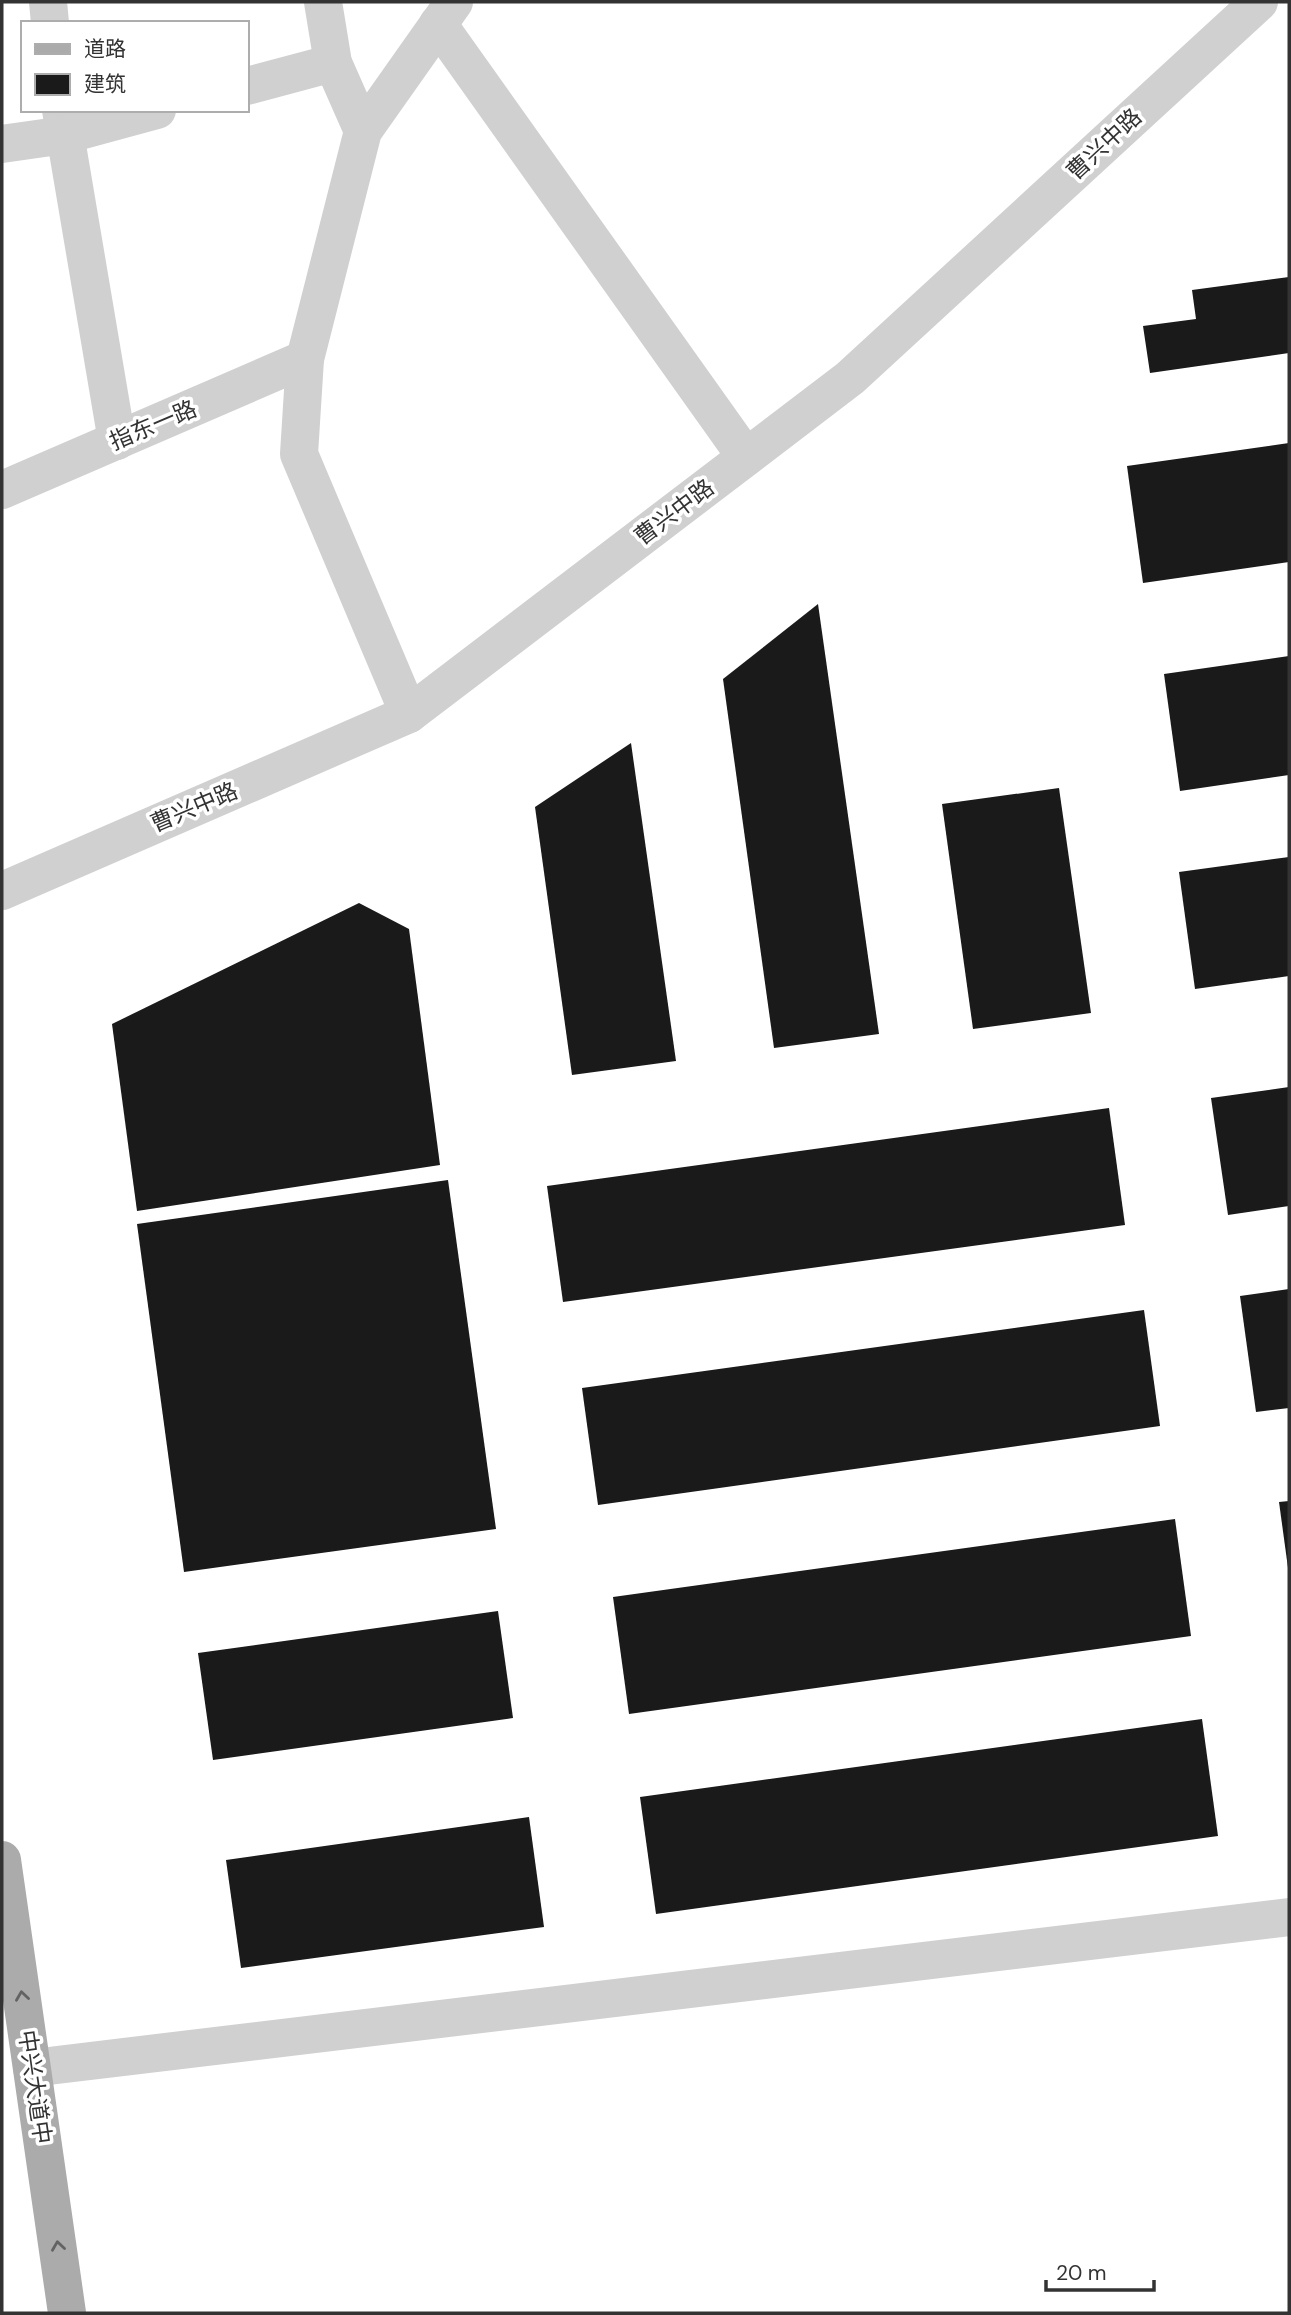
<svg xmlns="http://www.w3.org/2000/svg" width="1291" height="2315" font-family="'DM Sans','Noto Sans SC',sans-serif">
<rect width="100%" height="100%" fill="#fff"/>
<g fill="#1a1a1a">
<path d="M1289 277V353L1150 373 1143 326 1196 319 1192 290Z"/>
<path d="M1289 443V562L1143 583 1127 466Z"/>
<path d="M818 604 879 1034 774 1048 723 679Z"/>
<path d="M1289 656V775L1180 791 1164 674Z"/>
<path d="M631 743 676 1061 572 1075 535 807Z"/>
<path d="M1059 788 1091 1013 973 1029 942 804Z"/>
<path d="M1289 857V976L1195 989 1179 872Z"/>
<path d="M359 903 409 929 440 1165 137 1211 112 1024Z"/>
<path d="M1289 1087V1206L1228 1215 1211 1098Z"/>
<path d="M1109 1108 1125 1225 563 1302 547 1186Z"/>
<path d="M448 1180 496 1529 184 1572 137 1224Z"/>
<path d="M1289 1289V1408L1256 1412 1240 1296Z"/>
<path d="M1144 1310 1160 1426 598 1505 582 1388Z"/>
<path d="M1289 1501V1568H1288L1279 1502Z"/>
<path d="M1175 1519 1191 1636 629 1714 613 1597Z"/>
<path d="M498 1611 513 1718 213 1760 198 1653Z"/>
<path d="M1202 1719 1218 1836 656 1914 640 1797Z"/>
<path d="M529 1817 544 1927 241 1968 226 1860Z"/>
</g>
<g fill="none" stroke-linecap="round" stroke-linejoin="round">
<g stroke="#d0d0d0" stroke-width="38">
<path d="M48 2 50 23"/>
<path d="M323 2 333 63 363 131"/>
<path d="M438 24 746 457"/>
<path d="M247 86 333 63"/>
<path d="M61 110 117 441"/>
<path d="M2 144 65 135 157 110"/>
<path d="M2 490 305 359"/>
<path d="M409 714 299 454 305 359 363 131 454 2"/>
<path d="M2 891 409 714 850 378 1259 2"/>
<path d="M32 2068 1289 1917"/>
</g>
<path stroke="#ababab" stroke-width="38" d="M2 1860 67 2313"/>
</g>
<defs><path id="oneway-chevron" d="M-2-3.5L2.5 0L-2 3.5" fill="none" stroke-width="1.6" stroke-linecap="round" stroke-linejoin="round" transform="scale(1.75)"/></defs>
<g stroke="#636363">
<use href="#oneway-chevron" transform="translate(22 1996) rotate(-98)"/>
<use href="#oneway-chevron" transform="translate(58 2246) rotate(-98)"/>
</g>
<g text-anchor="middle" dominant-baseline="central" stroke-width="7" stroke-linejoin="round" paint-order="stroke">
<g font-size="23" fill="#333" stroke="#fff">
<text transform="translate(1104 144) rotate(-43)">曹兴中路</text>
<text transform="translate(153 425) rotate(-23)">指东一路</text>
<text transform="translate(674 512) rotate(-37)">曹兴中路</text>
<text transform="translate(194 807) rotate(-23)">曹兴中路</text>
<text transform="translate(35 2087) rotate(82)">中兴大道中</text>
</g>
</g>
<rect width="1291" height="2315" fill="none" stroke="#333333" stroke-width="7"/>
<rect x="21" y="21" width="228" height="91" fill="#ffffff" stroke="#adadad" stroke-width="2"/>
<rect x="35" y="44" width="35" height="10" fill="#ababab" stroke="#adadad" stroke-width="2"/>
<text x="84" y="56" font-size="21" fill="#333333">道路</text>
<rect x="35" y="74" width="35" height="21" fill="#1a1a1a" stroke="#adadad" stroke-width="2"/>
<text x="84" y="91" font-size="21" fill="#333333">建筑</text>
<path d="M1046 2280v10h108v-10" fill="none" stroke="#333333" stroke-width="3.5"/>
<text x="1056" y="2280" font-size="21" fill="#333333" stroke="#ffffff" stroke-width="5" paint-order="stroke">20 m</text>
</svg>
